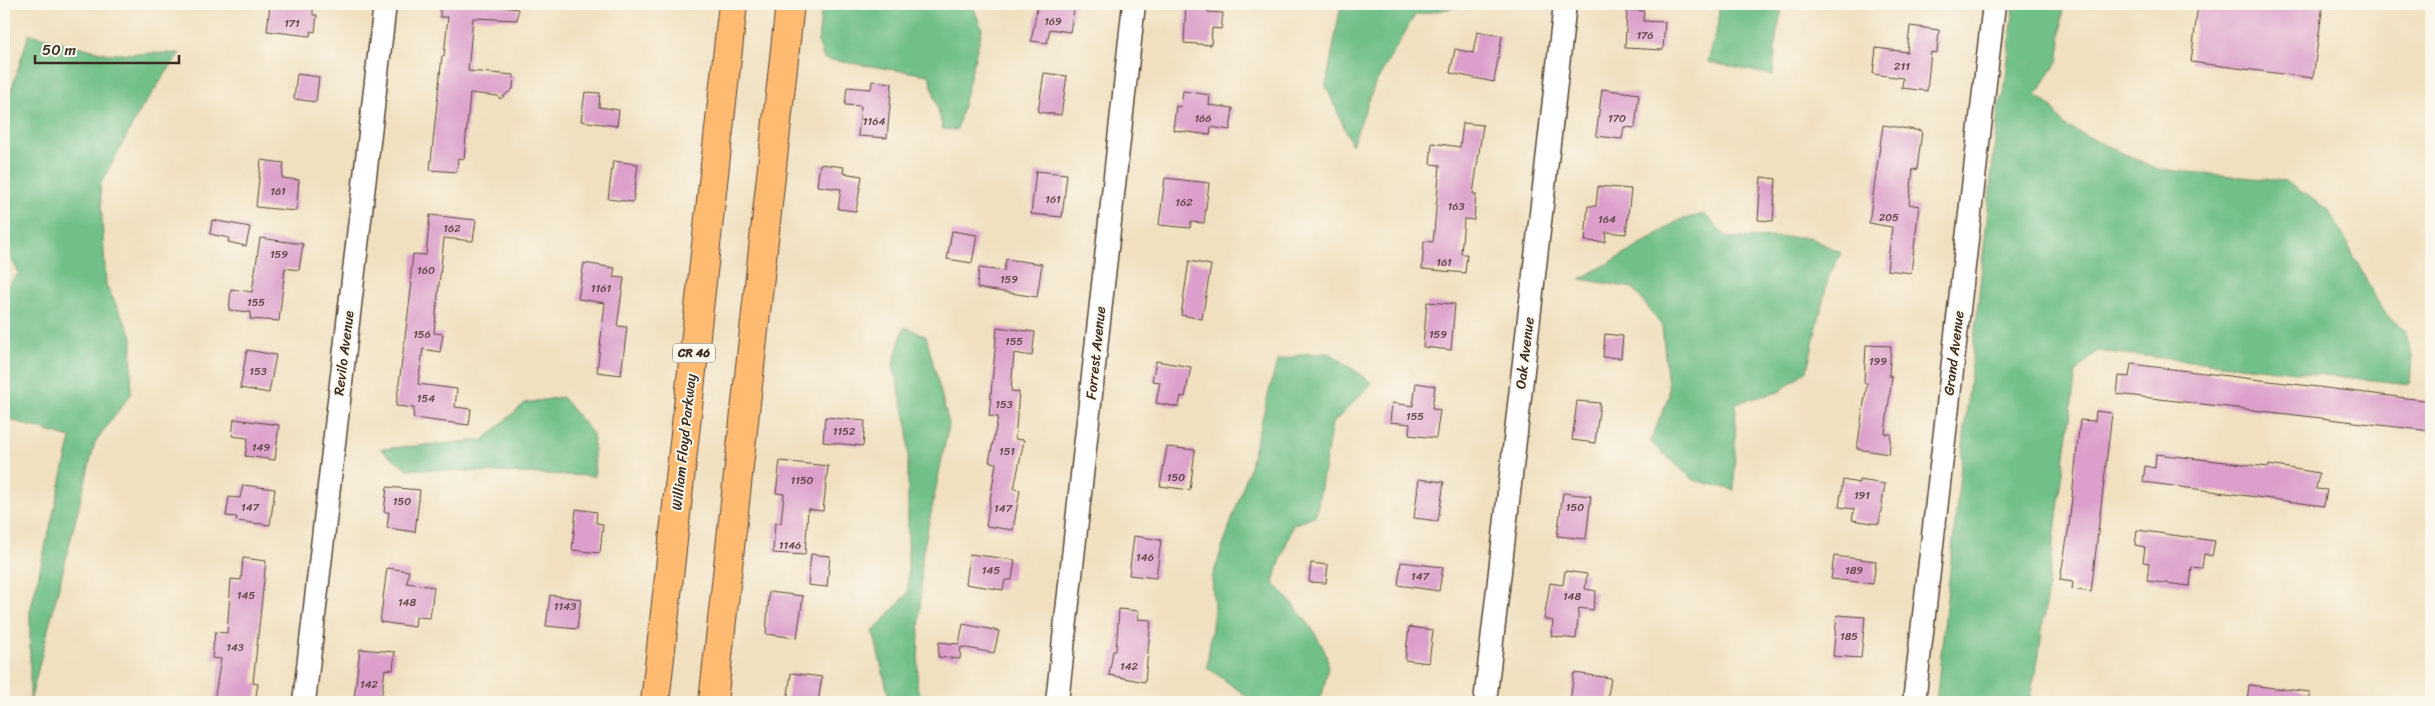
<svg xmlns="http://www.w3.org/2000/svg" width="2435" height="706" font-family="Sriracha,sans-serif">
<rect width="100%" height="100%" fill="#fbf7ec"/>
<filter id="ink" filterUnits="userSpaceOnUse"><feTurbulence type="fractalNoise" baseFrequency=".02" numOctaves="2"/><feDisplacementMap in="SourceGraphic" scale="10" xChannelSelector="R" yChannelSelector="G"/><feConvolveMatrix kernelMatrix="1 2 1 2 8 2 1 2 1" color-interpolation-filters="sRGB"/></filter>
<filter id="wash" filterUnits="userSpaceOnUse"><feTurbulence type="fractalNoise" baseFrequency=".0096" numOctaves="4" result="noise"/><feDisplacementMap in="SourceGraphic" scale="20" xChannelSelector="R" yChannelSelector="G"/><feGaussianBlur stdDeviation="1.12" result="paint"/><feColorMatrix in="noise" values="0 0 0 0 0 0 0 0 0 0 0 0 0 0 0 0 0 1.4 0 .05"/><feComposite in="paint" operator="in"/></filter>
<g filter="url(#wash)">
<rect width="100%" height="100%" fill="#f0e0c0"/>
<g fill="#71bf89" stroke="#567454">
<path d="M822 4H972L982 29 957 130 943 129 929 75 824 59 818 42Z"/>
<path d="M1341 4H1475L1415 15 1375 84 1352 145 1326 86Z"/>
<path d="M1719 4H1783L1776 37 1773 75 1708 62 1718 23Z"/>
<path d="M2014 4H2063L2059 59 2036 95 2052 107 2065 126 2157 169 2285 181 2330 211 2381 308 2405 331 2412 356 2410 384 2097 351 2076 372 2039 654 2029 702H1936L1999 104 2004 95Z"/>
<path d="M29 34 109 54 180 53 141 109 100 185 106 285 132 336 131 394 95 442 30 702V612L71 438 4 418V289L19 273 4 246V113Z"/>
<path d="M1704 214 1728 238 1809 237 1841 253 1828 278 1807 370 1779 392 1736 403 1734 490 1694 480 1650 442 1669 396 1662 326 1633 288 1580 279 1639 246 1679 220Z"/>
<path d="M904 327 926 336 949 424 922 557 917 687 922 702H890L873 631 908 593V430L893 364Z"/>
<path d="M1330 353 1372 383 1332 424 1316 515 1293 525 1273 582C1293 605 1316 628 1327 657 1330 665 1323 695 1319 702H1249L1246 696 1207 667 1214 609 1212 578 1249 469 1277 361 1303 354Z"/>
<path d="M562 397 593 434 595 476 408 469 380 449 483 440 525 403Z"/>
</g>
<g id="blocks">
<g fill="#dc9fcb">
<path d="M270 4 313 9V15H317L315 32 311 31 310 36 267 31Z"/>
<path d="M440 4H480L518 9 517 20 473 18 468 71 514 75 513 89 500 99 498 96 470 93 464 159 458 158 457 172 430 170 442 56H444L448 17H440Z"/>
<path d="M1038 4H1075L1070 32 1050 29 1047 43 1031 41Z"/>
<path d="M1186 4H1208V12L1223 13 1221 29 1212 28 1211 45 1184 43Z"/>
<path d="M2198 4H2323L2313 78 2191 62Z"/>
<path d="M1627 10 1644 11 1643 21 1665 22 1663 50 1625 48Z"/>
<path d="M1910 26 1939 30 1937 53 1931 52 1927 91 1902 88 1903 78 1873 74 1876 48 1907 52Z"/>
<path d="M1477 32 1502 36 1494 82 1450 73 1455 49 1473 53Z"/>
<path d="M1044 73 1067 76 1061 115 1038 112Z"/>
<path d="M297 74 319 77 316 102 294 99Z"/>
<path d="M872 81 892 83 887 138 858 136 861 106 845 105 847 87 871 89Z"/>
<path d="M1602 89 1639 94 1635 128 1624 127 1622 139 1596 136Z"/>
<path d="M1183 91 1210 95 1209 105 1233 108 1230 130 1211 127 1210 135 1173 130 1176 106 1181 107Z"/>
<path d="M585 92 600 93 599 107 619 110 617 126 581 121Z"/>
<path d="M1463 123 1483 125 1473 194H1476L1474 220 1464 219 1461 254H1467L1465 273 1422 269 1424 241 1433 242 1440 165 1430 164 1432 143 1460 147Z"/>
<path d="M1883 125 1922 131 1917 170 1913 169 1909 204 1919 206 1911 273 1887 270 1892 227 1869 223Z"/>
<path d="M261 160 284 163 282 178 299 180 296 211 256 207Z"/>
<path d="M613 161 638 164 633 202 608 199Z"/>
<path d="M820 164 844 167 843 173 862 176 856 211 838 209 841 189 817 186Z"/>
<path d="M1036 171 1067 174 1062 217 1031 214Z"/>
<path d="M1761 177 1776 179 1773 221 1758 220Z"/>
<path d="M1165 178 1209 183 1204 223 1191 222 1190 228 1159 225Z"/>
<path d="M1598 186 1631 189 1626 234 1606 232 1605 242 1585 241 1588 206H1596Z"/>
<path d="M430 215 476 220 473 241 444 238 434 333 443 334 440 352 423 349 418 384 457 389 455 407 471 409 469 425 413 418 414 408 396 406 412 283H410L413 254 426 255Z"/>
<path d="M212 220 250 227 246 246 228 242 229 238 210 234Z"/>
<path d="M952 231 977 235 972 263 947 259Z"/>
<path d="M260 238 303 244 299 270 285 268 279 321 250 319 251 312 229 310 231 289 252 292Z"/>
<path d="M1006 259 1042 264 1037 297 977 288 979 268 1004 271Z"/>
<path d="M1189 261 1211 265 1202 319 1181 315Z"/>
<path d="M584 263 615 268 613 277 624 278 617 326 627 327 621 375 597 372 605 303 578 299Z"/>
<path d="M1427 302 1455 304 1451 350 1423 347Z"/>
<path d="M997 327 1035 332 1032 356 1014 353 1011 391 1019 392 1015 439 1024 440 1014 489 1020 490 1013 530 986 526 996 463 989 462 998 417 989 416Z"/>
<path d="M1605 334 1623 336 1621 358 1603 357Z"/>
<path d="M1866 345 1891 346 1889 376H1892L1885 434H1891L1889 454 1857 449 1867 383H1864Z"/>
<path d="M247 350 276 355 269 393 240 388Z"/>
<path d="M1156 361 1191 367 1185 397 1181 396 1179 407 1156 403 1160 382 1152 381Z"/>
<path d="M2131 364 2431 401V431L2117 394 2119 376 2129 377Z"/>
<path d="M1416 383 1435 386 1432 409 1440 410 1436 438 1409 435 1410 424 1390 422 1392 403 1413 406Z"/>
<path d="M1577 401 1600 403 1595 443 1572 440Z"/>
<path d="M2096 411 2112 413 2091 592 2072 589 2073 582 2060 580 2069 526 2080 420 2095 421Z"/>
<path d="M825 417 865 421 863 446 823 442Z"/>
<path d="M234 419 279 425 275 460 245 456 248 438 232 436Z"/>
<path d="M1167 447 1195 450 1190 490 1160 486Z"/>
<path d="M2156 454 2269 467V465L2319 473 2316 489 2327 490 2324 506 2143 482 2145 466 2155 468Z"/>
<path d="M780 461 828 466 823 511 808 509 805 555 773 553 775 523H781L784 494 776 493Z"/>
<path d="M1419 479 1444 482 1438 521 1414 518Z"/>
<path d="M1843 480 1859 483V480L1885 484 1879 524 1852 520 1854 509 1839 507Z"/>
<path d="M243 485 275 489 270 525 236 521 237 517 226 516 229 497 240 498Z"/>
<path d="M387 487 420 490 415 532 387 528 389 512H384Z"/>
<path d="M1563 493 1591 496 1586 539 1557 536Z"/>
<path d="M576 509 597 512 596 523 603 524 600 553 572 550Z"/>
<path d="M2137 530 2215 541 2212 556 2204 554 2202 568 2192 567 2190 586 2147 581 2149 563 2143 562 2145 547 2135 545Z"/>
<path d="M1134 536 1161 540 1156 578 1129 575Z"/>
<path d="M811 554 830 556 827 587 808 585Z"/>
<path d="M970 554 1015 560 1012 580H1005L1003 590 966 584Z"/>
<path d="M1834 556 1876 561 1873 584 1831 579Z"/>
<path d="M243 558 266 561 253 683 258 684 255 702 214 701 221 659 212 658 215 632 227 633 231 579 241 580Z"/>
<path d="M1401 562 1443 567 1439 591 1398 585Z"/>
<path d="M1311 563 1328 565 1326 583 1309 582Z"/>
<path d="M387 568 409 571 407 583 434 587 430 618 416 617 415 627 380 622Z"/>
<path d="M1565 571 1587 574 1585 589 1596 591 1593 610 1579 608 1576 639 1551 636 1553 621 1544 619 1550 583 1563 585Z"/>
<path d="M769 592 803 596 797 638 766 634Z"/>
<path d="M550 595 581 599 577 629 546 626Z"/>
<path d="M1119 609 1139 611 1138 619 1151 620 1145 682 1109 675 1113 651H1116Z"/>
<path d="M1837 615 1865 617 1861 658 1833 656Z"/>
<path d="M963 624 999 631 994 653 961 647 960 659 938 657 939 642 959 644Z"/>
<path d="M1409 627 1433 630 1429 663 1405 660Z"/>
<path d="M360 649 395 652 393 670 385 669 381 701 354 698Z"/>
<path d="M791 673 822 677 818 702H787Z"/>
<path d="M1574 673 1611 678 1607 702H1570Z"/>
<path d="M2249 685 2310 692V702H2247Z"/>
</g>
</g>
</g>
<g filter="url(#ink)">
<use href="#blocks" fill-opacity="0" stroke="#564536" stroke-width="1"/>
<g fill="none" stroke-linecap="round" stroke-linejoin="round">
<g stroke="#564536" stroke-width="25">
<g id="minor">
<path d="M304 702 385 4"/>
<path d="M1057 702 1134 4"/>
<path d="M1485 702 1565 4"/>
<path d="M1914 702 1994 4"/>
</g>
</g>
<g stroke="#564536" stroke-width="30">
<g id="trunk">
<path d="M655 702 733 4"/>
<path d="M713 702 790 4"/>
</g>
</g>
<use href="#minor" stroke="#fff" stroke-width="22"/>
<use href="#trunk" stroke="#ffbb71" stroke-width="28"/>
</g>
</g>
<g text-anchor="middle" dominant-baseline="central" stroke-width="4" stroke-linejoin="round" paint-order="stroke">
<g font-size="11" fill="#634749">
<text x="1053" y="21">169</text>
<text x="292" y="23">171</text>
<text x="1645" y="35">176</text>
<text x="1902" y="66">211</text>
<text x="1203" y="118">166</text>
<text x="1617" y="118">170</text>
<text x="874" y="121">1164</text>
<text x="278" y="191">161</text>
<text x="1053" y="199">161</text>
<text x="1184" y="202">162</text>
<text x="1456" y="206">163</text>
<text x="1889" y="217">205</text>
<text x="1607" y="219">164</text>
<text x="452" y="228">162</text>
<text x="279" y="254">159</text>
<text x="1444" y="262">161</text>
<text x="426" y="270">160</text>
<text x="1009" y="279">159</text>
<text x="601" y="288">1161</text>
<text x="256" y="302">155</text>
<text x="422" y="334">156</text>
<text x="1438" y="334">159</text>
<text x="1014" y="341">155</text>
<text x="1878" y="361">199</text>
<text x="258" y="371">153</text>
<text x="426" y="398">154</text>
<text x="1004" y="404">153</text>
<text x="1415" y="416">155</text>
<text x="844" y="431">1152</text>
<text x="261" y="447">149</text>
<text x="1007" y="451">151</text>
<text x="1176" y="477">150</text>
<text x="802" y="480">1150</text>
<text x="1862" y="495">191</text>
<text x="402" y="501">150</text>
<text x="250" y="507">147</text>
<text x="1575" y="507">150</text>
<text x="1003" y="508">147</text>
<text x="790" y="545">1146</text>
<text x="1145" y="557">146</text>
<text x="991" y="570">145</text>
<text x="1854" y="570">189</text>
<text x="1420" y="576">147</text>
<text x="246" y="595">145</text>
<text x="1572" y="596">148</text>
<text x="407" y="602">148</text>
<text x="565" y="606">1143</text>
<text x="1849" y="636">185</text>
<text x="235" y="647">143</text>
<text x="1129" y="666">142</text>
<text x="369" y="684">142</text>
</g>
<rect fill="#fbf7ec" stroke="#75685c" stroke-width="1" x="673" y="343.5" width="42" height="19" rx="4"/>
<g font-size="12" font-weight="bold" fill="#3b2a1e">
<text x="694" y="353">CR 46</text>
</g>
<g font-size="14" fill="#3b2a1e" stroke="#fbf7ec">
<text transform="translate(344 353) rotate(-83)">Revilo Avenue</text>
<text transform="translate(1096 353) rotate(-84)">Forrest Avenue</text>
<text transform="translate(1525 353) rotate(-83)">Oak Avenue</text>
<text transform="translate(1954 353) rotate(-83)">Grand Avenue</text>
<text transform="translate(684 442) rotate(-84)">William Floyd Parkway</text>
</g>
</g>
<rect width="2435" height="706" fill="none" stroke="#fbf7ec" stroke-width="20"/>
<path d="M35 55v8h144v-8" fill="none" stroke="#3b2a1e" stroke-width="2.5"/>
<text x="42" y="55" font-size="15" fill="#3b2a1e" stroke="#fbf7ec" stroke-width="4" paint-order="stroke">50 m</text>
</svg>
